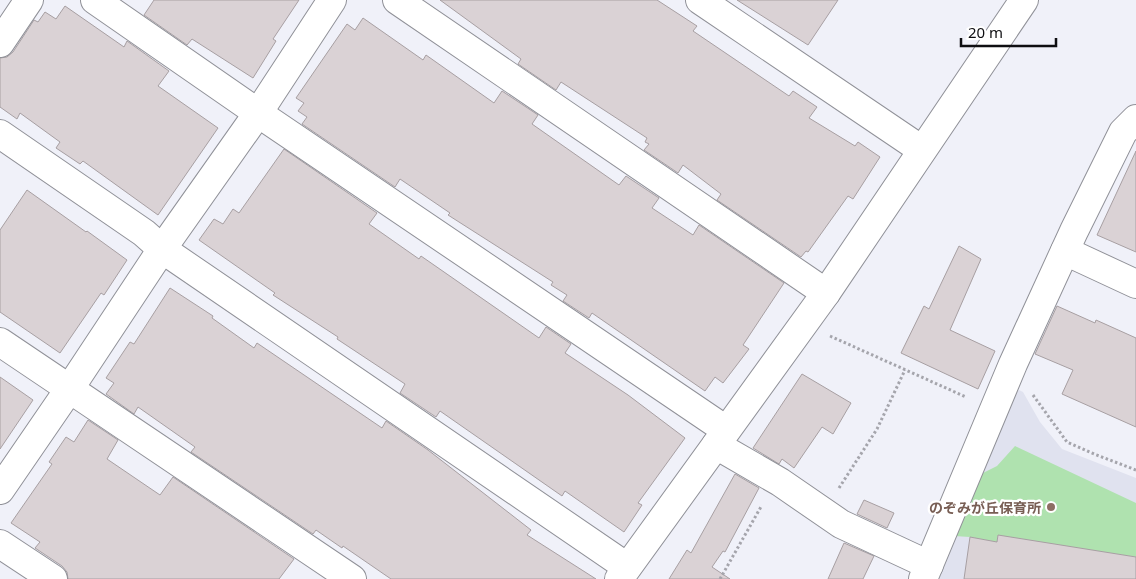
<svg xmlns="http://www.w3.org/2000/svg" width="1136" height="579" font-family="'Noto Sans','Noto Sans JP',sans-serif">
<rect width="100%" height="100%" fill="#f0f1f9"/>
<path fill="#e0e2ef" d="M1019 390 1023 392 1040 422 1062 449 1136 478V579H935L1014 393Z"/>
<path fill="#afe2af" d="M1015 446 1136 503V557L998 536 997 542 970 537 954 536 979 475 997 466Z"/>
<g fill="#dad2d5" stroke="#a79fa2">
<path d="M154 0H299L273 39 276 41 253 78 192 39 187 45 144 15Z"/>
<path d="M440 0H657L697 26 693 31 789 96 793 91 817 107 809 118 855 146 858 142 880 157 853 199 848 196 808 252 806 251 801 257 717 200 721 194 683 165 678 173 644 150 649 144 645 142 647 138 561 82 556 90 518 64 521 59Z"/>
<path d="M737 0H838L808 45Z"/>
<path d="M65 6 124 47 127 41 169 71 158 86 218 128 158 215 83 161 80 164 56 148 60 142 20 113 17 119 0 107V58L7 57 13 52 34 20 38 22 45 12 56 19Z"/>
<path d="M363 18 423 60 426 55 494 103 502 91 538 115 532 124 619 185 626 176 659 198 652 208 693 235 699 225 784 283 743 345 749 349 723 383 715 377 705 391 592 313 589 318 563 301 567 295 551 285 553 282 448 215 450 213 400 179 395 187 302 124 307 117 298 111 304 103 296 98 347 24 355 30Z"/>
<path d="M284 149 377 213 369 224 419 259 421 256 539 338 546 327 571 344 565 353 628 395 685 438 638 503 642 505 624 532 565 491 562 496 440 411 436 417 400 393 405 384 337 339 338 337 273 295 275 293 199 240 214 219 223 224 233 209 239 213Z"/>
<path d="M1136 151V252L1097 235Z"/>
<path d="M27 190 86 232 87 231 127 260 104 295 101 293 60 353 0 312V230Z"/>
<path d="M959 246 981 259 950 330 995 351 978 389 901 353 924 306 929 309Z"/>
<path d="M170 288 213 316 212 318 254 348 257 343 382 428 386 421 428 450 531 530 527 535 596 579H391L343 546 342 548 316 530 313 534 191 452 195 447 138 407 134 414 106 394 114 383 106 378 130 342 134 344Z"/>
<path d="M1057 306 1095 323 1096 320 1136 338V427L1062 394 1073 370 1035 354Z"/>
<path d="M802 374 851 403 833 434 822 427 794 468 782 459 779 464 753 448Z"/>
<path d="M0 377 33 400 0 449Z"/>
<path d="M88 420 118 440 107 459 160 495 173 477 294 559 279 579H68L67 572 62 566 35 548 40 542 11 523 52 464 49 462 66 437 74 442Z"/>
<path d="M735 474 759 488 725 552 723 551 712 567 730 579H669L687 550 691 553Z"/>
<path d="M864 500 894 513 887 528 857 514Z"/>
<path d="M998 535 1136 557V579H964L970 537 997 542Z"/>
<path d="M844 543 874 556 863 579H828Z"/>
</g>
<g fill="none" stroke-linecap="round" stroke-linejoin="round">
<g stroke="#909198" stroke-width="30">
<g id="minor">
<path d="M95 0 258 113 726 430"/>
<path d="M397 0 826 293"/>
<path d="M700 0 922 150"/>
<path d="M0 43 29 0"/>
<path d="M0 134 144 233 162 249 627 567"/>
<path d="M1065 251 1136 284"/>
<path d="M0 342 352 579"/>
<path d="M716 445 780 482 841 524 929 565"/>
<path d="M0 490 70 388 162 249 258 113 332 0"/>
<path d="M0 544 53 579"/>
<path d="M619 579 826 293 1024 0"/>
<path d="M923 579 1013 364 1074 231 1123 132 1136 119"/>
</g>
</g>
<g stroke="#a5a5ac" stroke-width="3" stroke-dasharray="2.5 2.5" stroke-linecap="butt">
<path d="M830 336 966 397"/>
<path d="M1033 395 1067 442 1094 454 1136 470"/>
<path d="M839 488 877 429 905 370"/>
<path d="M720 579 762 505"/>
</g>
<use href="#minor" stroke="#fff" stroke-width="28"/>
</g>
<circle fill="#8d6e63" stroke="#fff" stroke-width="2" cx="1051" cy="507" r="5"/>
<g text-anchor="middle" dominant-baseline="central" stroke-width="4.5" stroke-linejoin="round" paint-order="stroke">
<g font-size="14" font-weight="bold" fill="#785e54" stroke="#fff" text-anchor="end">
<text x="1041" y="507">のぞみが丘保育所</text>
</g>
</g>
<path d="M961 38v8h95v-8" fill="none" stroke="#0e0e11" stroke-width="2.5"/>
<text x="968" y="38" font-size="15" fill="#0e0e11" stroke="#ffffff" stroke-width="4" paint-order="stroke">20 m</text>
</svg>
